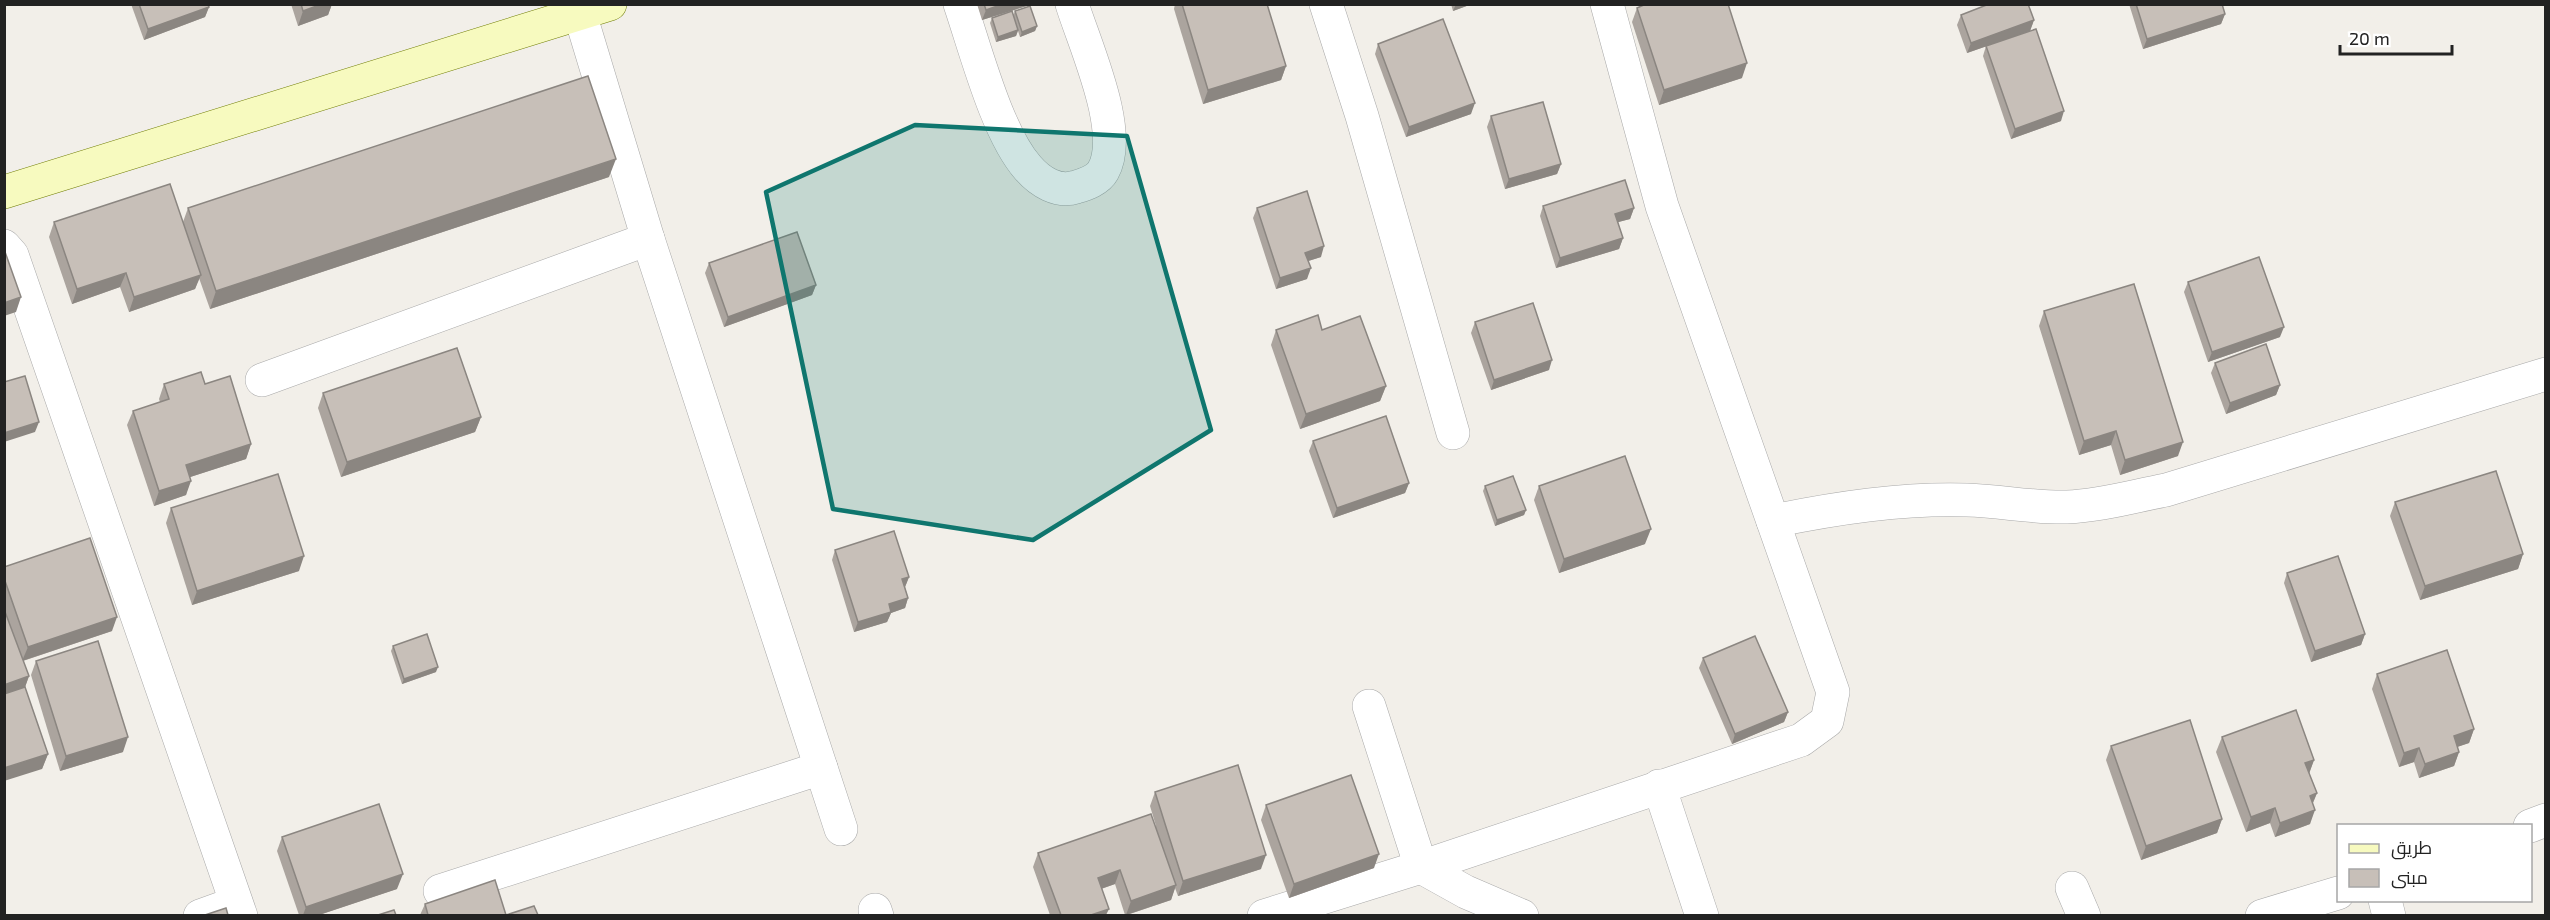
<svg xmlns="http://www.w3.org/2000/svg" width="2550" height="920" font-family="'Exo 2',Cairo,sans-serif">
<rect width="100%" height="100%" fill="#f2efe9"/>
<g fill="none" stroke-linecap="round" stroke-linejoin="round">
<g stroke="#a9a9a9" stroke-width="34">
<g id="street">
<path d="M960 4C976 51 997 133 1028 168 1040 182 1058 193 1076 187 1086 184 1098 180 1103 171 1125 132 1085 46 1072 4"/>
<path d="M1326 4 1362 116 1453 433"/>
<path d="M580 14 648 239 841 829"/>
<path d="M4 246 12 255 241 916"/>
<path d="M262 380 648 239"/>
<path d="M1773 521C1837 508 1902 498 1967 500 2001 501 2034 508 2067 507 2100 506 2134 496 2166 490L2546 374"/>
<path d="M1369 706 1421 867 1466 892 1522 916"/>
<path d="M1659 786 1702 916"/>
<path d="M2530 826 2546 820"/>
<path d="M2072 888 2084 916"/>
<path d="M440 891 821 768"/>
<path d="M2385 900 2389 916"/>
<path d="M875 910 877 916"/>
<path d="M200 916 236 903"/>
<path d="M1264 916 1421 867 1801 740 1827 721 1833 692 1662 206 1607 4"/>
<path d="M2262 916 2338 893"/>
</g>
</g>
<g stroke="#707d05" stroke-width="34">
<path id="secondary" d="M4 192 610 4"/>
</g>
<use href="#street" stroke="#fff" stroke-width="33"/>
<use href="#secondary" stroke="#f7fabf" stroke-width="33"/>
</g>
<g fill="#aba49e">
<path d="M131 4H208L209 7 205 17 144 40Z"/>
<path d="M291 4H332L328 15 298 26Z"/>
<path d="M977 4H1033L982 20Z"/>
<path d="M1175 4H1267L1286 66 1281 80 1203 104 1174 9Z"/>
<path d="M1451 4H1472L1453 11Z"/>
<path d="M2129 4H2222L2225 14 2221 24 2143 49Z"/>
<path d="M1637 8 1742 78 1659 105 1632 22Z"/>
<path d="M1015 11 1037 26 1035 31 1020 37 1018 31 1016 36 996 42 990 23 992 18 1013 16Z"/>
<path d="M1961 15 2034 20 2030 31 1967 53 1957 25Z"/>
<path d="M1378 44 1471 114 1406 137 1375 54Z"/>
<path d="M1986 46 2061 121 2011 139 1983 56Z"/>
<path d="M1491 116 1561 164 1557 174 1505 189 1487 127Z"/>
<path d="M609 177 210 309 199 278 195 289 129 312 120 287 72 304 49 237 54 222H183L188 208Z"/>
<path d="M1543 206 1634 208 1630 219 1618 222 1623 238 1619 249 1556 268 1540 216Z"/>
<path d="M1257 208 1321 257 1308 261 1307 279 1276 289 1253 218Z"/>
<path d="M709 263 816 285 812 295 724 327 705 273Z"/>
<path d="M2188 282 2280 337 2208 362 2184 292Z"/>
<path d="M2044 311 2178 456 2120 475 2111 445 2079 455 2039 326Z"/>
<path d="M1475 322 1549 370 1491 390 1471 333Z"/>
<path d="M1276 330 1386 386 1380 401 1300 429 1271 345Z"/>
<path d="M2215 363 2280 385 2276 395 2226 414 2211 373Z"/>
<path d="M164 384H205L251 444 246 459 190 477 186 495 154 506 127 425 133 411 160 402 159 399Z"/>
<path d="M323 393 481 417 475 432 341 477 318 408Z"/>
<path d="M1313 441 1409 483 1405 493 1333 518 1309 451Z"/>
<path d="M1485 486 1526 510 1524 515 1495 526 1483 491Z"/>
<path d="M1539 486 1645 544 1559 573 1534 500Z"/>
<path d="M2395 502 2523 554 2518 569 2420 600 2390 516Z"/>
<path d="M171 508 299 571 192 605 166 523Z"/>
<path d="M835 550 909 577 905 587 908 598 905 608 891 613 887 622 854 632 832 560Z"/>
<path d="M4 567 112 631 23 661 29 676 25 687 48 754 42 769 4 608Z"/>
<path d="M2287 573 2365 634 2361 645 2311 662 2284 583Z"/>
<path d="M393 646 436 672 402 684 391 651Z"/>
<path d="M1703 658 1788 712 1784 722 1732 744 1699 668Z"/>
<path d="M36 661 123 752 60 771 31 675Z"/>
<path d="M2377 674 2474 729 2469 743 2457 747 2459 752 2454 766 2419 778 2414 762 2399 767 2372 689Z"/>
<path d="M2222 737 2314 760 2309 773 2317 793 2313 803 2310 824 2275 837 2270 823 2246 832 2216 752Z"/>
<path d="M2111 746 2222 819 2217 833 2141 860 2106 760Z"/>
<path d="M1155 792 1261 869 1178 896 1175 888 1171 900 1127 915H1125L1115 884 1101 889 1106 915H1050L1033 867 1038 853 1156 826 1150 806Z"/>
<path d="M1266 805 1374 868 1289 898 1261 820Z"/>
<path d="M282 837 397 889 319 915H299L277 851Z"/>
<path d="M425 904 506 915H538H420Z"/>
</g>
<g fill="#8b8681">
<path d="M322 4H332L328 15 298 26 303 11Z"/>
<path d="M1003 4H1033L982 20 986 10Z"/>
<path d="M1456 4H1472L1453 11Z"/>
<path d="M209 7 205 17 144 40 148 29Z"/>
<path d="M2225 14 2221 24 2143 49 2147 39Z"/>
<path d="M2034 20 2030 31 1967 53 1971 43Z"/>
<path d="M1037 26 1035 31 1020 37 1022 32Z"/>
<path d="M1018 30 1016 36 996 42 998 37Z"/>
<path d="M1747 63 1742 78 1659 105 1664 90Z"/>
<path d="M1286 66 1281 80 1203 104 1208 90Z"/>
<path d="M1475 103 1471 114 1406 137 1409 127Z"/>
<path d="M2064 111 2061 121 2011 139 2015 129Z"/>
<path d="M616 159 609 177 210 309 216 291Z"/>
<path d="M1561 164 1557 174 1505 189 1509 179Z"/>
<path d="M1634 208 1630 219 1611 224 1615 214Z"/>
<path d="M1623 238 1619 249 1556 268 1560 258Z"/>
<path d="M1324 246 1321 257 1302 263 1305 253Z"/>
<path d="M1311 268 1307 279 1276 289 1280 278Z"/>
<path d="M126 273 120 287 72 304 77 289Z"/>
<path d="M201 275 195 289 129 312 134 297Z"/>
<path d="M816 285 812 295 724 327 728 317Z"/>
<path d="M21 297 16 312 4 316V303Z"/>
<path d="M2284 327 2280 337 2208 362 2212 352Z"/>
<path d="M1552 360 1549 370 1491 390 1494 380Z"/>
<path d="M2280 385 2276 395 2226 414 2230 403Z"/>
<path d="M1386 386 1380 401 1300 429 1306 414Z"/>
<path d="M481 417 475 432 341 477 347 462Z"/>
<path d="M39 422 35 432 4 442V433Z"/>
<path d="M2116 431 2111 445 2079 455 2084 441Z"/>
<path d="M2183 442 2178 456 2120 475 2125 460Z"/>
<path d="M251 444 246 459 181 480 186 465Z"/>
<path d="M191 481 186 495 154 506 159 491Z"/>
<path d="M1409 483 1405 493 1333 518 1337 508Z"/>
<path d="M1526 510 1524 515 1495 526 1497 520Z"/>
<path d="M1651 529 1645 544 1559 573 1564 559Z"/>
<path d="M2523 554 2518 569 2420 600 2425 586Z"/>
<path d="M304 556 299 571 192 605 197 591Z"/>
<path d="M909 577 905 587 898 589 902 579Z"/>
<path d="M908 598 905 608 891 613 887 622 854 632 858 622 889 604Z"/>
<path d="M117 617 112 631 22 661 28 647Z"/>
<path d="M2365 634 2361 645 2311 662 2315 651Z"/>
<path d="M438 667 436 672 402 684 404 679Z"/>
<path d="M29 676 24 690 4 697V685Z"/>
<path d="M1788 712 1784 722 1732 744 1735 734Z"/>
<path d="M2474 729 2469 743 2448 750 2454 736Z"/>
<path d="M128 737 123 752 60 771 66 756Z"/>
<path d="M2419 748 2414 762 2399 767 2404 753Z"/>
<path d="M2459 752 2454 766 2419 778 2425 764Z"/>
<path d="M48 754 42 769 4 781V768Z"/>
<path d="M2314 760 2309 774 2305 763Z"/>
<path d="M2317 793 2311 807 2310 796Z"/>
<path d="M2275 808 2270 823 2246 832 2251 817Z"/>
<path d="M2315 810 2310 824 2275 837 2280 823Z"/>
<path d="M2222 819 2217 833 2141 860 2146 846Z"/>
<path d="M1379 854 1374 868 1289 898 1294 884Z"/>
<path d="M1266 855 1261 869 1178 896 1183 881Z"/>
<path d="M1120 870 1115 884 1092 892 1098 878Z"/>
<path d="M403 874 397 889 319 915H303L306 907Z"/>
<path d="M1176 885 1171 900 1126 915 1131 901Z"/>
<path d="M1109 909 1106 915H1091Z"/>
</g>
<g fill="#c7bfb8" stroke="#8b8681" stroke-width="1.5">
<path d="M139 4H208L209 7 148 29Z"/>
<path d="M301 4H322L303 11Z"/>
<path d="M984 4H1003L986 10Z"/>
<path d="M1182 4H1267L1286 66 1208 90Z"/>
<path d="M1646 4H1728L1747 63 1664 90 1637 8Z"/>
<path d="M1989 4H2028L2034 20 1971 43 1961 15Z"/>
<path d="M2136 4H2222L2225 14 2147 39Z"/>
<path d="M1030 6 1037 26 1022 32 1015 11Z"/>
<path d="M1012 11 1018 30 998 37 992 18Z"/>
<path d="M1443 19 1475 103 1409 127 1378 44Z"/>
<path d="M2036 29 2064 111 2015 129 1986 46Z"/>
<path d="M588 76 616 159 216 291 188 208Z"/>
<path d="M1543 102 1561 164 1509 179 1491 116Z"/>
<path d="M1625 180 1634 208 1615 214 1623 238 1560 258 1543 206Z"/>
<path d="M170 184 201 275 134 297 126 273 77 289 54 222Z"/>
<path d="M1307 191 1324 246 1305 253 1311 268 1280 278 1257 208Z"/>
<path d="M797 232 816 285 728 317 709 263Z"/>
<path d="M4 249 21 297 4 303Z"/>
<path d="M2259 257 2284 327 2212 352 2188 282Z"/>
<path d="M2134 284 2183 442 2125 460 2116 431 2084 441 2044 311Z"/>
<path d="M1533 303 1552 360 1494 380 1475 322Z"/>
<path d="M1318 315 1322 330 1360 316 1386 386 1306 414 1276 330Z"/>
<path d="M2266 344 2280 385 2230 403 2215 363Z"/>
<path d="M457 348 481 417 347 462 323 393Z"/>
<path d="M201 372 205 384 230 376 251 444 186 465 191 481 159 491 133 411 169 399 164 384Z"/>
<path d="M25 376 39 422 4 433V382Z"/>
<path d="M1386 416 1409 483 1337 508 1313 441Z"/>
<path d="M1625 456 1651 529 1564 559 1539 486Z"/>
<path d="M2496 471 2523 554 2425 586 2395 502Z"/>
<path d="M278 474 304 556 197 591 171 508Z"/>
<path d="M1513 476 1526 510 1497 520 1485 486Z"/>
<path d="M894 531 909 577 902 579 908 598 889 604 891 612 858 622 835 550Z"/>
<path d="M90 538 117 617 28 647 4 578V567Z"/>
<path d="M2338 556 2365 634 2315 651 2287 573Z"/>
<path d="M4 609 29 676 4 685Z"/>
<path d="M427 634 438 667 404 679 393 646Z"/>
<path d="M1755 636 1788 712 1735 734 1703 658Z"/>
<path d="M98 641 128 737 66 756 36 661Z"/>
<path d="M2447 650 2474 729 2454 736 2459 752 2425 764 2419 748 2404 753 2377 674Z"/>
<path d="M25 687 48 754 4 768V694Z"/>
<path d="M2296 710 2314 760 2305 763 2317 793 2310 796 2315 810 2280 823 2275 808 2251 817 2222 737Z"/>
<path d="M2190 720 2222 819 2146 846 2111 746Z"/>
<path d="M1238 765 1266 855 1183 881 1155 792Z"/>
<path d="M1351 775 1379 854 1294 884 1266 805Z"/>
<path d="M379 804 403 874 306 907 282 837Z"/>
<path d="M1151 814 1176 885 1131 901 1120 870 1098 878 1109 909 1091 915H1061L1038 853Z"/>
<path d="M495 880 506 915 534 906 538 915H428L425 904Z"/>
<path d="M226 908 228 915H205Z"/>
<path d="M394 910 396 915H378Z"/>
</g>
<path fill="#0f766e" fill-opacity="0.2" stroke="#0f766e" stroke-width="4.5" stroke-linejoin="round" d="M915 125 1127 136 1211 430 1033 540 833 509 766 192Z"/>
<rect width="2550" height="920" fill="none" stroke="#222222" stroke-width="12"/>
<rect x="2337" y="824" width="195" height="78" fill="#ffffff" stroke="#a7a7a7" stroke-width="1.5"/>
<rect x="2349" y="844" width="30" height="9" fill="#f7fabf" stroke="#a7a7a7" stroke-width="1.5"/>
<text x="2391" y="854" font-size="18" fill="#222222">طريق</text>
<rect x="2349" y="869" width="30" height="18" fill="#c7bfb8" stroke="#a7a7a7" stroke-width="1.5"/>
<text x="2391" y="884" font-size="18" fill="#222222">مبنى</text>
<path d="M2340 45v9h112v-9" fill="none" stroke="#222222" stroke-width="3"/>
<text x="2349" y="45" font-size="18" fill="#222222" stroke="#ffffff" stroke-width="4.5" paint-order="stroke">20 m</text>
</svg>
